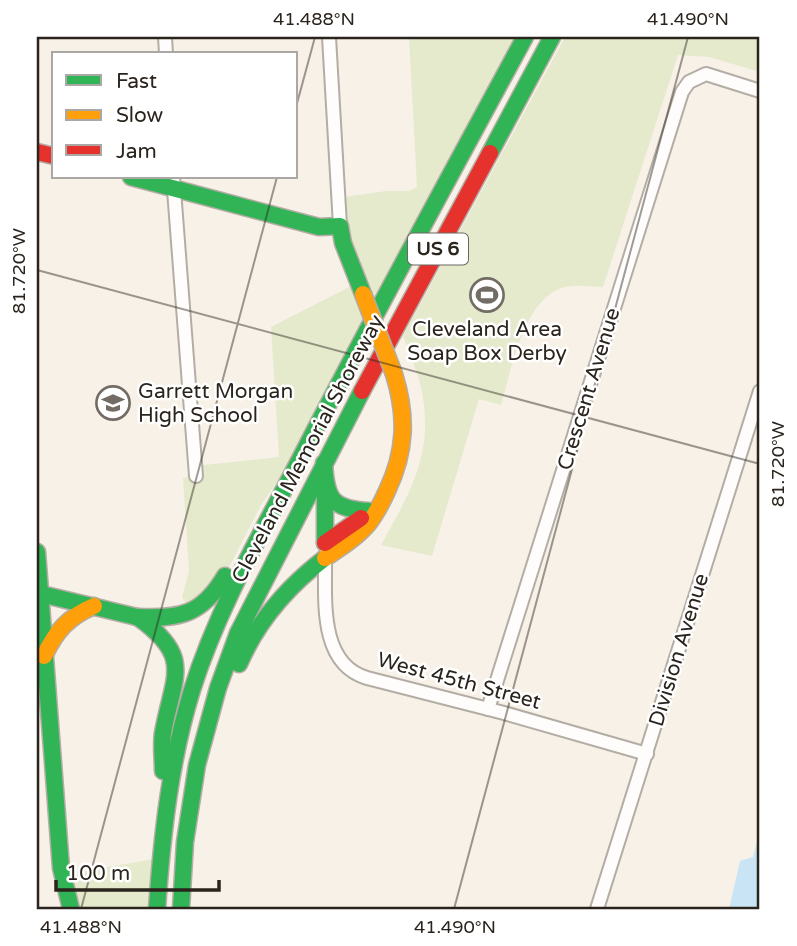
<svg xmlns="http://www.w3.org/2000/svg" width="797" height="946" font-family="'Varela Round',sans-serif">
<rect width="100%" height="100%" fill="#f8f1e7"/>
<g fill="#e5eacc">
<path d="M409 37H525L319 421 261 505 221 583 192 613 182 597 189 571 183 478 195 476V466L279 457 271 327 359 282 338 198 386 191H409L417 187Z"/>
<path d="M565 37H760V72L709 57 678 55 603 287C590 287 571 283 559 289 523 304 511 370 501 405L479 399 432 556 381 545C411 491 435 452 421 387 417 370 409 353 403 336Z"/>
<path d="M160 858 157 909H71L62 875Z"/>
</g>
<path fill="#c9e5f5" d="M760 829V909H729L740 861 753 857Z"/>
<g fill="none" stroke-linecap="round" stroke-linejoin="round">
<g stroke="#b3ada5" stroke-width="16">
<g id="street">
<path d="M165 37 166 54"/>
<path d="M329 37 340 226"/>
<path d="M173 177 196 476"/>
<path d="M325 555C326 596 317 663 367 678L504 713 647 754"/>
<path d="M488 709 682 92 689 82 706 74 760 91"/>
<path d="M597 909 760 391"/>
</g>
</g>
<g stroke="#b3ada5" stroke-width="19">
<g id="fast">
<path d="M490 153 552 37"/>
<path d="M131 177 319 227 340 226 343 243 363 294"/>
<path d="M324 463C326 499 332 509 369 511"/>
<path d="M325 489V543"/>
<path d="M37 552 61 868 71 909"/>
<path d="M37 593 137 617"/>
<path d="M137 617C180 619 202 615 225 576"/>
<path d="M139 618C194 658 173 676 163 733 161 745 163 758 163 771"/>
<path d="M239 664C258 620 287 587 325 558"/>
<path d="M157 909C162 836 170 761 192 690 217 610 260 536 299 461 372 318 449 178 525 37"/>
<path d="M181 909 185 842 197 765 218 688 238 633 362 391"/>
</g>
</g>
<g stroke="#b3ada5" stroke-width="19">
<g id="slow">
<path d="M325 558C340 548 356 538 368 524 376 514 382 502 387 491 406 451 407 416 394 374"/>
<path d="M44 656C56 631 68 617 94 606"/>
</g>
</g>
<g stroke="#b3ada5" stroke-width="19">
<g id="jam">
<path d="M37 152 54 156"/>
<path d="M362 391 490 153"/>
<path d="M325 543 361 518"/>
</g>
</g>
<use href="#street" stroke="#fefdfb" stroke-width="12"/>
<use href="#fast" stroke="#30b455" stroke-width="16"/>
<use href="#slow" stroke="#ff9f0a" stroke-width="16"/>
<use href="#jam" stroke="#e5322d" stroke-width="16"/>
<g stroke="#b3ada5" stroke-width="19" stroke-linecap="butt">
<path id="slow-bridge" d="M363 294 394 374"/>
</g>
<use href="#slow-bridge" stroke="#ff9f0a" stroke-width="16"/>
</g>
<path fill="none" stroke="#2a241d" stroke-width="2" stroke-opacity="0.45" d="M296 107 315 37M37 270 760 464M81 909 277 177M454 909 688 37"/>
<defs>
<g id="stadium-ring" transform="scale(1.75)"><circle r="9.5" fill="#fff" stroke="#726c64" stroke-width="1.5"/><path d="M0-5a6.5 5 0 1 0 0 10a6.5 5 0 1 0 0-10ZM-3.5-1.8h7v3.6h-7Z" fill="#726c64"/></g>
<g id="school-ring" transform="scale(1.75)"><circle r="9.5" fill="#fff" stroke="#726c64" stroke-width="1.5"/><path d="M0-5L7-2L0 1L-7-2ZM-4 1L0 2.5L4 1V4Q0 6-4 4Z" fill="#726c64"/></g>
</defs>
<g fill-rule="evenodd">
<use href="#stadium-ring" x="487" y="295"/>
<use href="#school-ring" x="113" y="403"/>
</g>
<g text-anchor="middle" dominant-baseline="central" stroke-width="5" stroke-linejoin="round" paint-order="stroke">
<rect fill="#fff" stroke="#6a6661" stroke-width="2" x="408" y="233.5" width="60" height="31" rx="5"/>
<g font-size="19" font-weight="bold" fill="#2a241d">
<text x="438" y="249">US 6</text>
</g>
<g font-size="21" fill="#2a241d" stroke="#fff">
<text x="487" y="329">Cleveland Area<tspan x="487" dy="24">Soap Box Derby</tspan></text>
<text x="138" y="391" text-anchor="start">Garrett Morgan<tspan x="138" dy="24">High School</tspan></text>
</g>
<g font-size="21" fill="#2a241d" stroke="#fff">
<text transform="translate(589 389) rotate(-73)">Crescent Avenue</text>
<text transform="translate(308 449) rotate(-62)">Cleveland Memorial Shoreway</text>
<text transform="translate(679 650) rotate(-73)">Division Avenue</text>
<text transform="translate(459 681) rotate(15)">West 45th Street</text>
</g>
</g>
<rect width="797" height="946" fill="none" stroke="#ffffff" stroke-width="77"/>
<rect x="52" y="52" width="245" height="126" fill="#ffffff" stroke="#aaa7a5" stroke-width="2"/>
<rect x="66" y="75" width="35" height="10" fill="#30b455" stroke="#aaa7a5" stroke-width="2"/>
<text x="116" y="88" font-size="21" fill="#2a241d">Fast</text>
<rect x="66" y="110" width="35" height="10" fill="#ff9f0a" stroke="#aaa7a5" stroke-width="2"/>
<text x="116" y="122" font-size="21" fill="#2a241d">Slow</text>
<rect x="66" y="145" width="35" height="10" fill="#e5322d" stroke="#aaa7a5" stroke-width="2"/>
<text x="116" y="158" font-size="21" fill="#2a241d">Jam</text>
<path d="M56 880v10h163v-10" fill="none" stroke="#2a241d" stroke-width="3.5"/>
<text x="66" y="880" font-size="21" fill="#2a241d" stroke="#ffffff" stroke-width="5" paint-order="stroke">100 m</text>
<rect x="38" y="38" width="720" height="870" fill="none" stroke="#2a241d" stroke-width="2.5"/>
<g font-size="18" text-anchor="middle" fill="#2a241d">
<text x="314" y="25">41.488°N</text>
<text x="688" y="25">41.490°N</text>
<text transform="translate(19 271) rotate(-90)" y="6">81.720°W</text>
<text transform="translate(778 464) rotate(-90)" y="6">81.720°W</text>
<text x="81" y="933">41.488°N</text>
<text x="455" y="933">41.490°N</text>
</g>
</svg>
